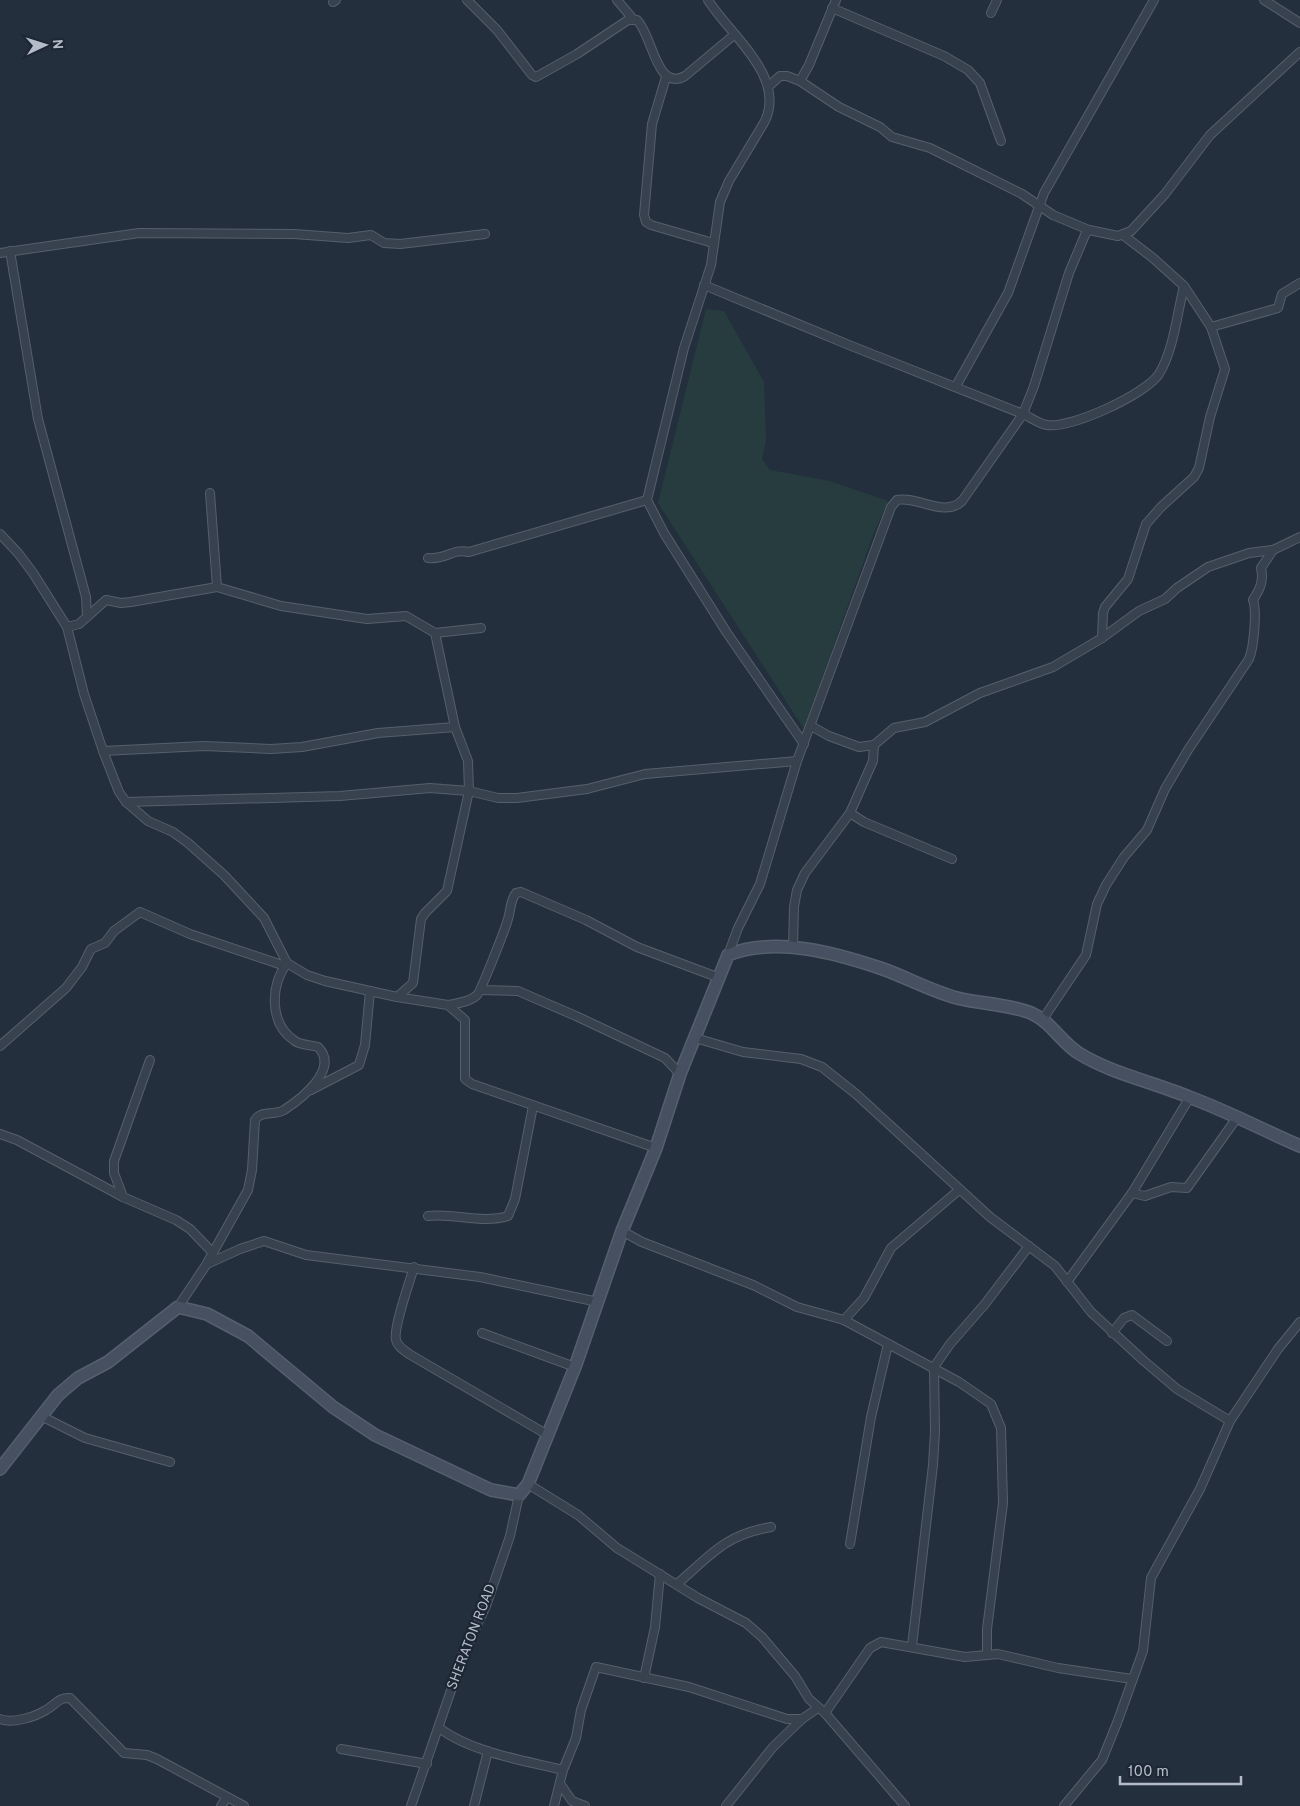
<svg xmlns="http://www.w3.org/2000/svg" width="1300" height="1806" font-family="Overpass,sans-serif">
<rect width="100%" height="100%" fill="#242f3e"/>
<path fill="#263c3f" d="M706 309 724 311 764 382 766 440 762 459 770 470 830 481 888 501 872 538 804 729 658 503Z"/>
<g fill="none" stroke-linecap="round" stroke-linejoin="round">
<g stroke="#565f6c" stroke-width="10">
<g id="street">
<path d="M467 0 497 30 532 75 536 77 577 54 628 20H637C653 36 656 92 685 76L734 35"/>
<path d="M617 0 633 19"/>
<path d="M708 0C730 35 786 76 765 121L729 181 720 202 711 265 684 348 647 500 664 533 727 633 804 744"/>
<path d="M1264 0 1300 23"/>
<path d="M333 2 336 0"/>
<path d="M832 8 944 56 968 70 980 83 1001 141"/>
<path d="M991 13 997 0"/>
<path d="M666 77 652 124 644 215 646 222 651 225 713 243"/>
<path d="M800 81 809 65 836 0"/>
<path d="M769 86 780 76H787L800 81 839 107 880 127 892 137 930 148 1022 194 1053 215 1089 230"/>
<path d="M10 251 38 419 86 597 87 617"/>
<path d="M0 253 139 233 294 234 348 238 371 235 384 243 400 244 485 234"/>
<path d="M704 285 849 345 1023 414C1030 417 1039 424 1047 425 1071 429 1146 394 1159 374 1174 349 1177 314 1184 286"/>
<path d="M1211 327 1278 308 1282 294 1300 283"/>
<path d="M956 386 1008 293 1044 193 1154 0"/>
<path d="M210 493 217 587"/>
<path d="M0 534 18 553 33 573 67 627 84 694 103 751 119 792 126 802 148 821 173 832 188 843 224 875 264 918 287 963 307 975 325 981 397 997 448 1005 465 1020V1079L472 1084 656 1148"/>
<path d="M428 558C449 560 450 548 469 552L647 500"/>
<path d="M67 627 79 624 106 600 121 603 131 602 217 587 281 606 367 619 406 616 435 633 481 628"/>
<path d="M1102 638 1103 613 1105 607 1128 579 1146 524 1161 507 1194 477 1199 468 1210 417 1225 369 1211 327 1184 286 1153 258 1123 235"/>
<path d="M811 726 829 736 859 747 874 745 894 728 925 722 980 693 1053 667 1102 638 1139 611 1165 599 1177 588 1208 567 1249 553 1273 550 1300 537"/>
<path d="M103 751 204 746 271 749 302 747 378 733 455 727"/>
<path d="M126 802 340 796 430 788 469 791 498 798H517L587 789 645 774 797 761"/>
<path d="M850 813 864 822 952 859"/>
<path d="M793 948 794 907 797 890 805 873 850 813 873 761 874 745"/>
<path d="M728 955 738 928 760 884 797 761 891 507 897 500C919 496 944 518 962 501L1023 414 1034 386 1069 273 1085 235 1089 230 1118 236 1131 231 1165 194 1210 135 1300 52"/>
<path d="M481 990 518 991 576 1016 665 1058 680 1074"/>
<path d="M397 997 413 983 421 919 425 913 447 891 469 791 468 761 455 727 435 633"/>
<path d="M448 1005C458 1003 470 1002 477 995 481 991 506 927 508 919 511 910 510 900 516 893L521 892 586 920 637 947 717 977"/>
<path d="M1043 1019 1086 955 1097 904 1106 885 1124 857 1147 830 1165 789 1188 750 1249 659C1254 647 1257 610 1253 600 1260 589 1264 581 1261 568L1273 550"/>
<path d="M695 1038 743 1052 801 1059 822 1067 856 1094 990 1217 1055 1266 1091 1312 1144 1361 1177 1389 1230 1421"/>
<path d="M0 1046 66 988 82 967 91 949 105 943 114 931 140 912 190 934 285 966"/>
<path d="M311 1090 359 1065 365 1045 370 991"/>
<path d="M0 1134 17 1140 123 1197 176 1220 190 1229 213 1253"/>
<path d="M1132 1193 1145 1196 1171 1187 1187 1188 1236 1119"/>
<path d="M123 1197 114 1173V1161L150 1060"/>
<path d="M428 1216C455 1213 482 1224 508 1216L515 1199 533 1106"/>
<path d="M622 1231 642 1242 753 1285 797 1307 844 1320 959 1382 991 1404 1001 1428 1003 1503 987 1629V1654"/>
<path d="M207 1264 240 1249 264 1241 306 1255 480 1277 598 1302"/>
<path d="M414 1267C410 1281 393 1328 396 1340 397 1346 404 1350 409 1354L546 1434"/>
<path d="M1067 1282 1132 1193 1190 1097"/>
<path d="M178 1307 206 1265 248 1190 252 1170 255 1120C261 1110 274 1116 284 1110 301 1099 340 1069 318 1047 311 1045 300 1045 295 1041 269 1024 270 986 287 963"/>
<path d="M844 1320 864 1298 891 1248 959 1190"/>
<path d="M482 1333 575 1367"/>
<path d="M1112 1333 1124 1318 1132 1315 1167 1341"/>
<path d="M41 1416 85 1438 170 1462"/>
<path d="M528 1484 578 1515 617 1548 698 1598 746 1623 762 1637 795 1676 809 1699 825 1713 905 1806"/>
<path d="M850 1544 871 1417 888 1344"/>
<path d="M677 1584C711 1555 724 1535 771 1527"/>
<path d="M912 1646 933 1465 935 1432 934 1367 950 1344 985 1304 1029 1246"/>
<path d="M644 1678 655 1627 660 1574"/>
<path d="M825 1713 870 1648 881 1642 965 1657 998 1654 1058 1668 1132 1679"/>
<path d="M0 1719C12 1724 35 1717 46 1710 55 1705 59 1697 70 1698L124 1753 147 1755 157 1759 244 1806"/>
<path d="M439 1728C473 1753 523 1760 563 1770"/>
<path d="M341 1749 427 1764"/>
<path d="M561 1785 572 1801 585 1806"/>
<path d="M221 1806 227 1797"/>
<path d="M411 1806 464 1653 486 1606 510 1536 519 1495"/>
<path d="M474 1806 488 1751"/>
<path d="M554 1806 563 1770 576 1738 581 1710 596 1667 689 1687 787 1719H802L818 1708"/>
<path d="M726 1806 773 1747 802 1719"/>
<path d="M1064 1806 1102 1760 1117 1723 1143 1651 1151 1578 1157 1567 1200 1489 1230 1421 1278 1349 1300 1322"/>
</g>
</g>
<g stroke="#565f6c" stroke-width="14">
<path id="secondary" d="M0 1469 58 1395 78 1378 108 1362 178 1307 207 1314 248 1336 333 1407 375 1435 491 1490 519 1495 528 1484 575 1367 622 1231 656 1148 680 1074 728 955C776 936 836 953 883 969 908 978 931 991 957 998 981 1004 1008 1004 1031 1013 1052 1022 1061 1043 1080 1054 1113 1074 1153 1082 1189 1097 1227 1111 1263 1130 1300 1146"/>
</g>
<use href="#street" stroke="#38414e" stroke-width="8"/>
<use href="#secondary" stroke="#465061" stroke-width="11"/>
</g>
<g text-anchor="middle" dominant-baseline="central" stroke-width="4.5" stroke-linejoin="round" paint-order="stroke">
<g font-size="14" fill="#b4bcc9" stroke="#1d2633">
<text transform="translate(472 1637) rotate(-69)">SHERATON ROAD</text>
</g>
</g>
<g transform="translate(45 45) rotate(86)" stroke="#1d2633" stroke-width="4" paint-order="stroke">
<path d="M0-4L9 19L0 12L-9 19Z" fill="#b4bcc9"/>
<text y="-8" font-size="14" font-weight="bold" text-anchor="middle" fill="#b4bcc9">N</text>
</g>
<path d="M1120 1776v8h121v-8" fill="none" stroke="#b4bcc9" stroke-width="2.5"/>
<text x="1128" y="1776" font-size="15" fill="#b4bcc9" stroke="#1d2633" stroke-width="4" paint-order="stroke">100 m</text>
</svg>
